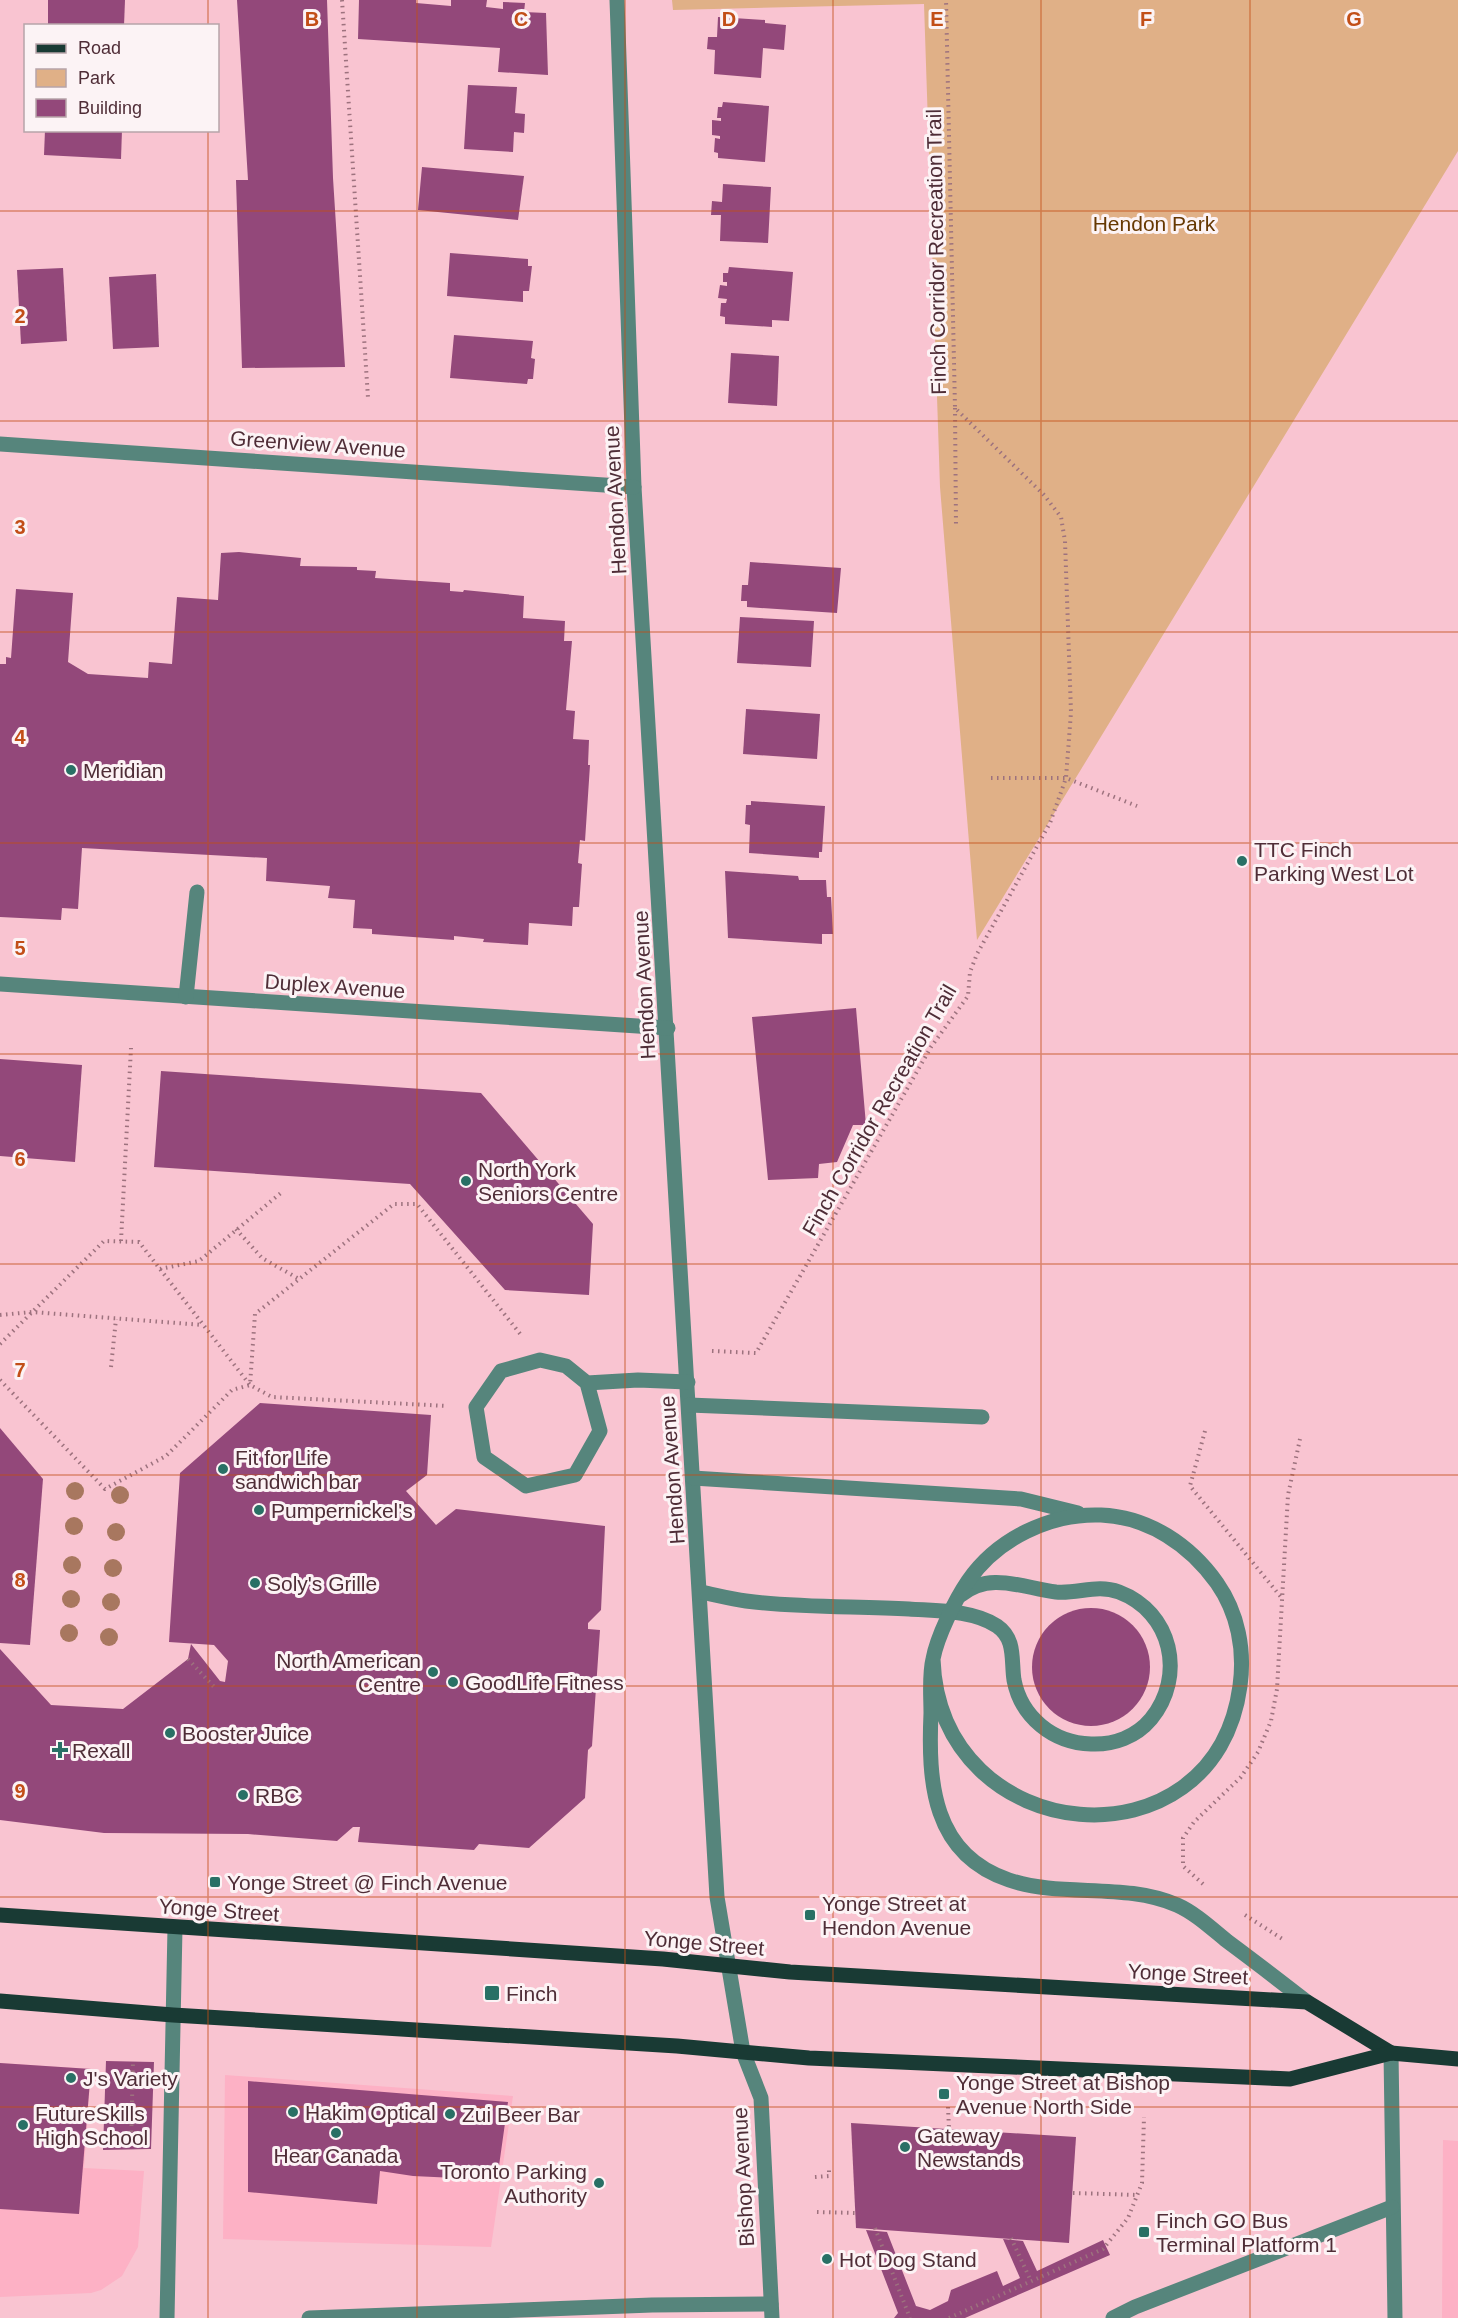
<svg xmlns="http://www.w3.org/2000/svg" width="1458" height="2318" font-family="Arial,sans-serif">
<rect width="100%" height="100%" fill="#f9c4d1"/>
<g fill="#fdb1c5">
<path d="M0 2063 91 2069 84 2168 144 2171 138 2247 122 2276 101 2290 91 2293 0 2297Z"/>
<path d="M225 2075 513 2096 491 2247 223 2239Z"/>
<path d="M1443 2140 1458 2141V2318H1442Z"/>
</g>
<path fill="#e0b087" d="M672 0H1458V151L977 940 940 487 924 4 673 10Z"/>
<g fill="#93487a">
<path d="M48 0H125L124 26H48Z"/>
<path d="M237 0H327L333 178 345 367 242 368 236 180H248Z"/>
<path d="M359 0H416V3L451 6V0H487L486 7 503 9V2L525 3 524 12 546 13 548 75 498 72 500 48 358 39Z"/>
<path d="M718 17 765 20V23L786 25 784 50 763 48 761 78 714 74 715 50 707 49 708 37H717Z"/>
<path d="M468 85 517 87 515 113 525 114 524 133 514 132 513 152 464 149Z"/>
<path d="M723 102 769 106 765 162 718 158V153L714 152 715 138 720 139V136L712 135V120L721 121V118H717L718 107H722Z"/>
<path d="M45 130H122L121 159 44 155Z"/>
<path d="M422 167 524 176 518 220 418 210Z"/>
<path d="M723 184 771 187 768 243 720 241 721 215H711L712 201 722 202Z"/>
<path d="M450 253 528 259V266H532L529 291H523V302L447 296Z"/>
<path d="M729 267 793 272 789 321 772 320V327L725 324V317L720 316 721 303H726L727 299 718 298 720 285 727 286V282H723V273H728Z"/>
<path d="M63 268 67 341 21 344 17 270Z"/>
<path d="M156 274 159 347 113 349 109 277Z"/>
<path d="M454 335 533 341 531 358 535 359 533 379H528L527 384 450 378Z"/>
<path d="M731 353 779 356 777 406 728 403Z"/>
<path d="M239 552 301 558 300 566 357 567V570L376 571 375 578 450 583V591L463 592 464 590 524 596 523 618 565 621 564 641H572L566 710 575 711 573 739 589 740 588 765H590L585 841 580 840 578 863 582 864 579 907H573L572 926 529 923 528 945 483 942 484 939 454 936V940L372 934V929L353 928 355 900 328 898 330 886 266 881 267 858 82 848 78 909 62 908 61 920 0 917V664H6V657L11 658 16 589 73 593 68 662 88 674 148 678 149 662 172 664 177 597 218 600 221 553Z"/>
<path d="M750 562 841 568 837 613 747 607V601H741L742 585H748Z"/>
<path d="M740 617 814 621 811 667 737 663Z"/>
<path d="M746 709 820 714 817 759 743 754Z"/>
<path d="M751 801 825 806 822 852H819V858L749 853 750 825 745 824 746 805H751Z"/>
<path d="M725 871 798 876 799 880H826L827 897H831L833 934H822V944L728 938Z"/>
<path d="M856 1008 866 1125H853L837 1162 819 1164 818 1178 768 1180 752 1017Z"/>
<path d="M0 1059 82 1065 75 1162 0 1156Z"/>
<path d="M161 1071 481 1093 593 1224 589 1295 505 1290 410 1184 154 1167Z"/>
<path d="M260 1403 431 1415 427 1475 406 1491 436 1525 456 1509 605 1526 601 1610 588 1623V1629L600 1630 592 1746 588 1750 585 1798 529 1848 479 1844 474 1850 358 1842 360 1827H353L337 1841 248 1834 104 1833 0 1820V1649L51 1705 123 1709 188 1659 191 1644 220 1681 225 1682 228 1661 214 1645 169 1642 180 1473Z"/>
<path d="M0 1428 43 1479 30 1645 0 1643Z"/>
<circle cx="1091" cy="1667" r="59"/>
<path d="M106 2061 154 2062 151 2149 103 2150Z"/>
<path d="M0 2063 91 2069 79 2214 0 2209Z"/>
<path d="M248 2081 508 2102 497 2180 413 2176 380 2171 377 2204 248 2192Z"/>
<path d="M851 2123 1076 2137 1069 2243 856 2228Z"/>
<path d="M866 2230 887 2232 916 2306 930 2310 948 2301 951 2290 997 2271 1003 2286 1020 2278 1003 2239 1023 2241 1037 2271 1103 2240 1110 2255 965 2318H894L898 2313Z"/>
</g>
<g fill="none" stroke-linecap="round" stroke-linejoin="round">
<g stroke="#9d727e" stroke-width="4" stroke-dasharray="1.5 4.5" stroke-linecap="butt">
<path d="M342 0 368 398"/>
<path d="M955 408 956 526"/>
<path d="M991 778H1066L1137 806"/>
<path d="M236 1229 262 1258 299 1279"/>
<path d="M121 1241 131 1048"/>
<path d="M160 1269 199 1261 282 1192"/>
<path d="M0 1315 32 1312 203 1325"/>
<path d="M0 1344 104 1241 139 1242 250 1385 255 1314 394 1204H417L521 1335"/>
<path d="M712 1351 756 1353 931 1047 968 996 970 972 977 954 1050 823 1066 778 1071 712 1065 541 1061 517 1044 495 955 408 946 0"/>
<path d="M111 1367 116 1319"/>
<path d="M0 1380 105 1489 166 1456 232 1390 250 1385 272 1397 448 1406"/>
<path d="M1205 1431 1190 1486 1281 1597"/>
<path d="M188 1659 215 1688"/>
<path d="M1203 1884 1183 1866V1838L1194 1822 1241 1777 1258 1752 1271 1721 1277 1689 1288 1495 1300 1439"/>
<path d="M1245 1915 1284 1940"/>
<path d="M948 2107 949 2129"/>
<path d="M131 2144 133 2061"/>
<path d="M815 2177 829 2176V2170"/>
<path d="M1073 2193 1138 2195"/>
<path d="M817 2212 856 2213"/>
<path d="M875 2228 910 2318"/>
<path d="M1011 2238 1031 2281"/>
<path d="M949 2318 1103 2249 1128 2218 1142 2183 1144 2117"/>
</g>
<g stroke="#56857c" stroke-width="15">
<path d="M617 0 634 487 717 1897 743 2052 761 2098 772 2318"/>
<path d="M0 444 634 487"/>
<path d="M0 984 668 1028"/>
<path d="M186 997 197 892"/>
<path d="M587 1383 600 1431 575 1475 526 1486 484 1457 476 1407 501 1371 540 1360 566 1366 587 1383 638 1380 688 1382"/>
<path d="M689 1405 982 1417"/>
<path d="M693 1478 1021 1499 1078 1513"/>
<path d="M701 1592C716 1595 731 1599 746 1601 799 1608 855 1606 909 1609 936 1611 973 1610 997 1626 1016 1639 1011 1660 1014 1680 1021 1717 1053 1743 1091 1744 1114 1745 1136 1737 1151 1719 1186 1676 1172 1612 1119 1592 1097 1584 1078 1594 1056 1592 1023 1588 990 1571 961 1595"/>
<path d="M933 1659C940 1850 1215 1873 1240 1686 1245 1650 1238 1613 1217 1583 1190 1545 1149 1517 1101 1515 1050 1513 997 1539 968 1581 955 1600 937 1637 933 1659 929 1675 931 1696 931 1713 928 1782 932 1854 1009 1880 1063 1898 1124 1882 1177 1905 1195 1913 1211 1928 1227 1941 1254 1961 1280 1981 1307 2002"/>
<path d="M1391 2053 1395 2318"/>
<path d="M167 2318 175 1928"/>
<path d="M309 2318 652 2305 771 2304"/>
<path d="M1113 2318 1135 2307 1392 2207"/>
</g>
<g stroke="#193a34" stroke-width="15">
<path d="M0 1915 663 1959 790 1972 1307 2002 1391 2053"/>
<path d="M0 2001 173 2015 677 2046 809 2058 1290 2079 1391 2053 1458 2059"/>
</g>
</g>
<g fill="#a8775f">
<circle cx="75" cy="1491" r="9"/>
<circle cx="120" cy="1495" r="9"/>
<circle cx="74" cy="1526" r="9"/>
<circle cx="116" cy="1532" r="9"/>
<circle cx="72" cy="1565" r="9"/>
<circle cx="113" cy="1568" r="9"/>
<circle cx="71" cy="1599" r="9"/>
<circle cx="111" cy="1602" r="9"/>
<circle cx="69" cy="1633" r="9"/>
<circle cx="109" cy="1637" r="9"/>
</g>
<path fill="none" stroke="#c24e17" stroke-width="1.5" stroke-opacity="0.55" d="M208 0V26M417 0V2318M625 0V2318M833 0V2318M1041 0V2318M1250 0V2318M208 130V2318M0 211H1458M0 421H1458M0 632H1458M0 843H1458M0 1054H1458M0 1264H1458M0 1475H1458M0 1686H1458M0 1897H1458M0 2107H1458"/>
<g fill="#297065" stroke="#fcf3f5" stroke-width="2">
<circle cx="71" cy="770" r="6"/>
<circle cx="1242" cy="861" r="6"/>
<circle cx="466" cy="1181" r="6"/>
<circle cx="223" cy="1469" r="6"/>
<circle cx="259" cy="1510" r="6"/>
<circle cx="255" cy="1583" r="6"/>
<circle cx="433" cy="1672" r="6"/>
<circle cx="453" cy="1682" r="6"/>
<circle cx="170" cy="1733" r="6"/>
<path d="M57 1741h6v6h6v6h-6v6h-6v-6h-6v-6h6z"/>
<circle cx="243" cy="1795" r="6"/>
<rect x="209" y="1876" width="12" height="12" rx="3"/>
<rect x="804" y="1909" width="12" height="12" rx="3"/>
<rect x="484" y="1985" width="16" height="16" rx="3"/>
<circle cx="71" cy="2078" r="6"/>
<rect x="938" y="2088" width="12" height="12" rx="3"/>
<circle cx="293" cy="2112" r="6"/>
<circle cx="450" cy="2114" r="6"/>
<circle cx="23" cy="2125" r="6"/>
<circle cx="336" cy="2133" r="6"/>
<circle cx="905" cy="2147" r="6"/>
<circle cx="599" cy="2183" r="6"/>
<rect x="1138" y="2226" width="12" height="12" rx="3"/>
<circle cx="827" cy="2259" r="6"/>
</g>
<g text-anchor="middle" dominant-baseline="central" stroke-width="6" stroke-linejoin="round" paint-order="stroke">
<g font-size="21" fill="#663802" stroke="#fcf3f5">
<text x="1154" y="223">Hendon Park</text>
</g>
<g font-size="21" fill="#4f2d37" stroke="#fcf3f5">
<text transform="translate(936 252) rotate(-91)">Finch Corridor Recreation Trail</text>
<text transform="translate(318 444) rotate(4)">Greenview Avenue</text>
<text transform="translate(615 500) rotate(-93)">Hendon Avenue</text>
<text transform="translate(644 985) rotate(-93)">Hendon Avenue</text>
<text transform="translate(335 986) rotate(4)">Duplex Avenue</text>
<text transform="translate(879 1110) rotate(-60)">Finch Corridor Recreation Trail</text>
<text transform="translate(672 1470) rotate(-94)">Hendon Avenue</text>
<text transform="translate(219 1910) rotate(4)">Yonge Street</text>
<text transform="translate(704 1943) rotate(5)">Yonge Street</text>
<text transform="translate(1188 1974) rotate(3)">Yonge Street</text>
<text transform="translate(743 2177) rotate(-93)">Bishop Avenue</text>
</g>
<g font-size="21" fill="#4f2d37" stroke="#fcf3f5" text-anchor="start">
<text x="83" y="770">Meridian</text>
<text x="1254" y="849">TTC Finch<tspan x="1254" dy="24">Parking West Lot</tspan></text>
<text x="478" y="1169">North York<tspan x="478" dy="24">Seniors Centre</tspan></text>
<text x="235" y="1457">Fit for Life<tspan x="235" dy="24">sandwich bar</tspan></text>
<text x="271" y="1510">Pumpernickel's</text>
<text x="267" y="1583">Soly's Grille</text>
<text x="421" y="1660" text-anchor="end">North American<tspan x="421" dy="24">Centre</tspan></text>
<text x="465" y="1682">GoodLife Fitness</text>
<text x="182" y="1733">Booster Juice</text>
<text x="72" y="1750">Rexall</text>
<text x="255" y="1795">RBC</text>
<text x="227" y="1882">Yonge Street @ Finch Avenue</text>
<text x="822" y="1903">Yonge Street at<tspan x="822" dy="24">Hendon Avenue</tspan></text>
<text x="506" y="1993">Finch</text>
<text x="83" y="2078">J's Variety</text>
<text x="956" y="2082">Yonge Street at Bishop<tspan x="956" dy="24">Avenue North Side</tspan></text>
<text x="305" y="2112">Hakim Optical</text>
<text x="35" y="2113">FutureSkills<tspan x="35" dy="24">High School</tspan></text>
<text x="462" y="2114">Zui Beer Bar</text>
<text x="917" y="2135">Gateway<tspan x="917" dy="24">Newstands</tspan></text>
<text x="336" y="2155" text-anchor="middle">Hear Canada</text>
<text x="587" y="2171" text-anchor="end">Toronto Parking<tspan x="587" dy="24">Authority</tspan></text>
<text x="1156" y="2220">Finch GO Bus<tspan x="1156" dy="24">Terminal Platform 1</tspan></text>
<text x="839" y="2259">Hot Dog Stand</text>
</g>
</g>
<g font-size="20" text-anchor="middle" font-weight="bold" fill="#c24e17" stroke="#fcf3f5" stroke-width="6" stroke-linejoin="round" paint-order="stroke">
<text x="312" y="26">B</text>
<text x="521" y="26">C</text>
<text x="729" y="26">D</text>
<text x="937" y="26">E</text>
<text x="1146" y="26">F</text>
<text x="1354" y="26">G</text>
<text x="20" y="323">2</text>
<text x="20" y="534">3</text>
<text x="20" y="744">4</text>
<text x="20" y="955">5</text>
<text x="20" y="1166">6</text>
<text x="20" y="1377">7</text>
<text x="20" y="1587">8</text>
<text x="20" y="1798">9</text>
</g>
<rect x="24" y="24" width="195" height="108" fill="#fcf3f5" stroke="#b7a4a9" stroke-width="1.5"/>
<rect x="36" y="44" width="30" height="9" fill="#193a34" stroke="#b7a4a9" stroke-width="1.5"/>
<text x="78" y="54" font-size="18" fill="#4f2d37">Road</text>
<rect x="36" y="69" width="30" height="18" fill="#e0b087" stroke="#b7a4a9" stroke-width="1.5"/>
<text x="78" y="84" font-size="18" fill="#4f2d37">Park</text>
<rect x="36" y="99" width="30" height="18" fill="#93487a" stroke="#b7a4a9" stroke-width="1.5"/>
<text x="78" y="114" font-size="18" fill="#4f2d37">Building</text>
</svg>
